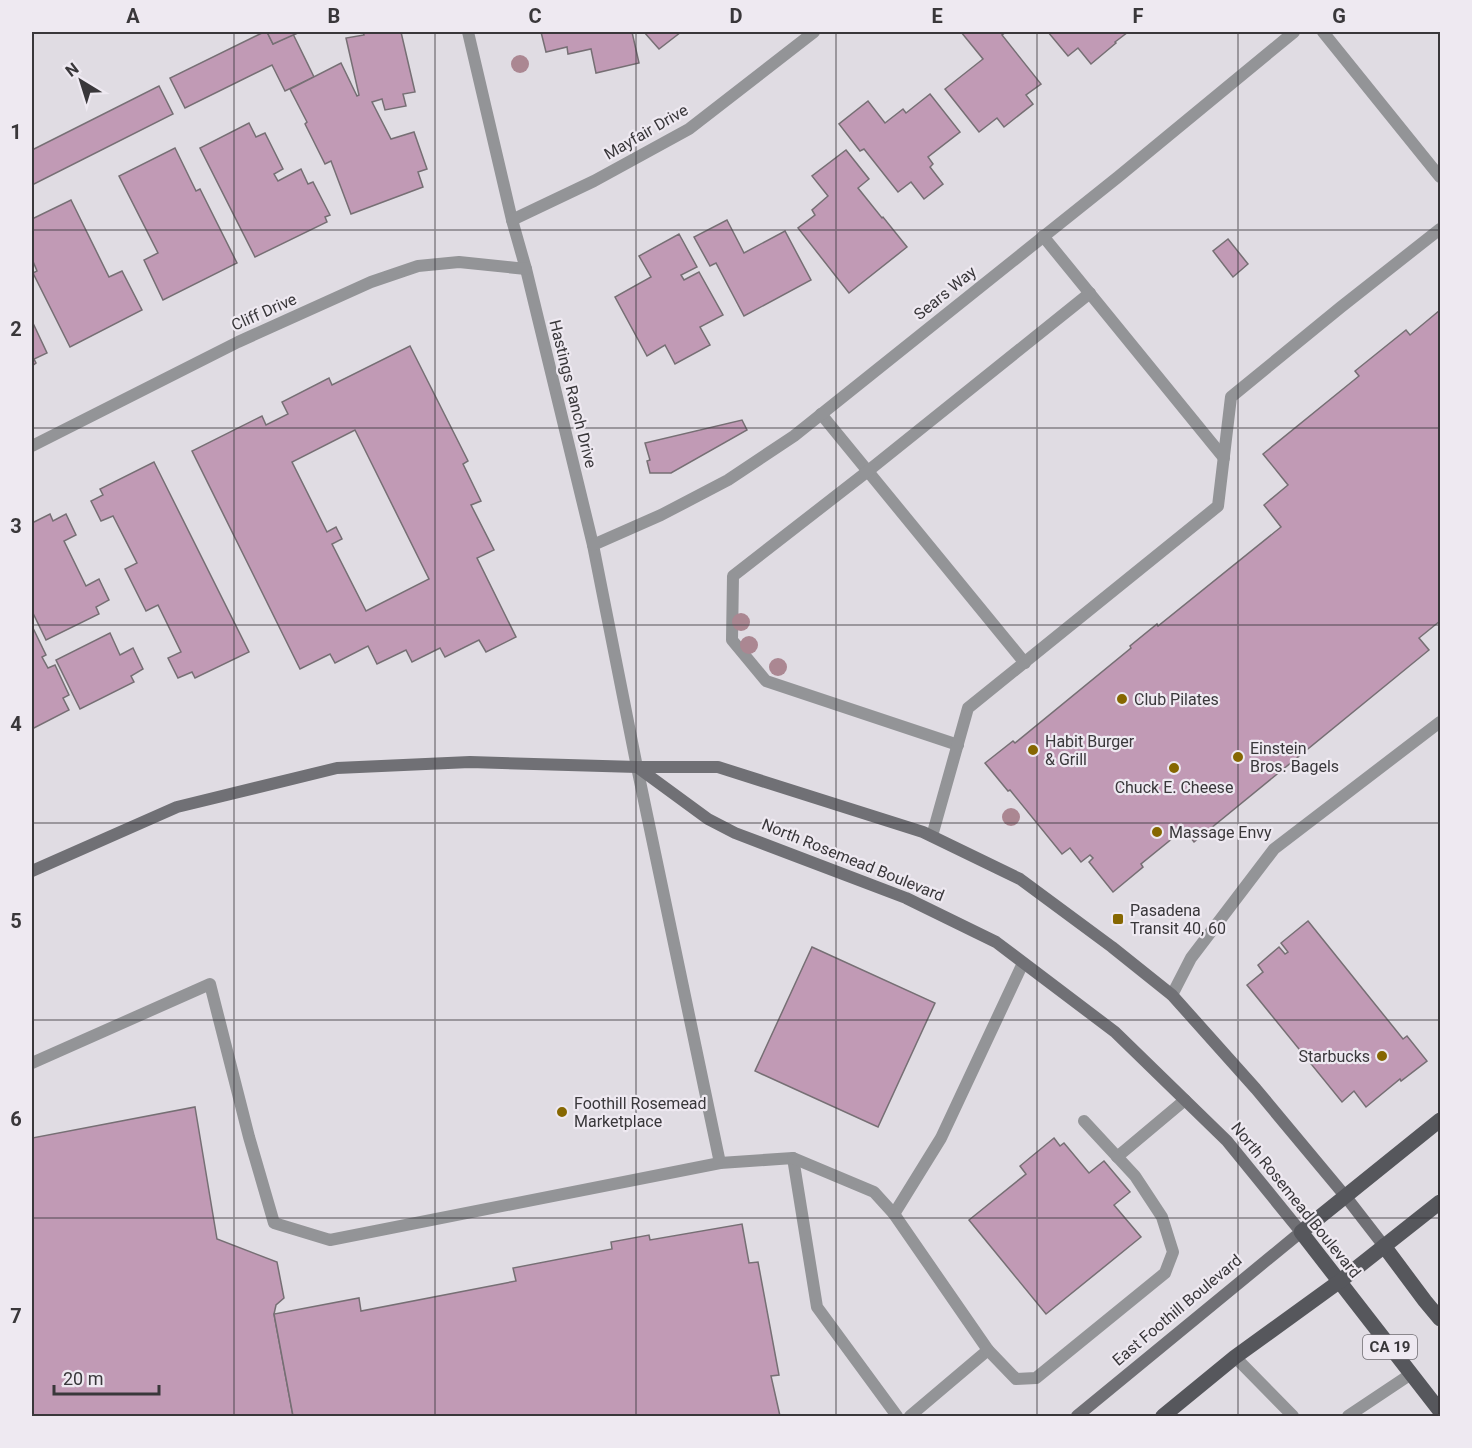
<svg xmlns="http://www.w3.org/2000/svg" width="1472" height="1448" font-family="Roboto,sans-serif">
<rect width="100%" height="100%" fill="#e0dce3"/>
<g fill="#c19ab5" stroke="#766f74" stroke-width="1.5" fill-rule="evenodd">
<path d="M264 32H267L273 44 293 34 314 77 285 91 272 65 185 108 170 78Z"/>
<path d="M267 32H300L273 44Z"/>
<path d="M363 32H401L415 92 403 94 406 106 385 110 382 99 372 102 391 139 414 132 427 169 418 172 423 187 351 214 331 161 325 164 305 124 307 122 290 89 341 63 357 96 359 95 346 38 364 35Z"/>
<path d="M541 32H632L639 63 596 73 591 49 568 54 567 47 546 52Z"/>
<path d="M644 32H681L659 49Z"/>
<path d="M961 32H1006L1002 35 1041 84 1026 95 1033 104 1004 127 997 118 979 132 945 89 983 59Z"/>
<path d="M1048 32H1128L1115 42 1116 43 1091 64 1078 48 1068 56Z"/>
<path d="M159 86 173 114 32 185V150Z"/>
<path d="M930 94 960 132 928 157 933 164 930 167 943 184 924 199 911 182 898 192 864 149 860 151 839 124 868 101 885 123 903 109 906 113Z"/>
<path d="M249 123 256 137 265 133 283 169 274 174 278 181 301 169 308 184 313 182 330 215 325 217 327 222 255 257 200 148Z"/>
<path d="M175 148 196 191 200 189 237 263 163 300 144 260 158 253 119 176Z"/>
<path d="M846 150 869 179 858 188 882 218 883 217 907 247 849 293 798 228 815 215 812 210 828 196 812 176Z"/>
<path d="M71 200 109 277 122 271 142 310 70 347 33 273 37 271 32 259V219Z"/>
<path d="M727 220 744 253 785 231 811 280 744 316 716 263 710 266 694 237Z"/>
<path d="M679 234 697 267 681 275 684 280 699 272 723 315 700 327 710 345 675 364 665 345 647 356 615 297 651 277 639 256Z"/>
<path d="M1228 239 1248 264 1233 277 1213 251Z"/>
<path d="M1440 310V621L1419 638 1429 650 1194 842 1184 829 1141 864 1143 867 1113 892 1089 862 1093 858 1090 855 1081 862 1070 848 1062 854 1010 790 1008 791 985 763 1013 741 1015 743 1131 648 1130 646 1157 624 1158 626 1281 527 1264 505 1288 485 1263 454 1359 376 1355 371 1406 330 1410 335Z"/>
<path d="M32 321 47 353 34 359 36 363 32 366Z"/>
<path d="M410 346 468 461 463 464 481 501 471 505 494 550 477 558 516 637 486 652 479 640 445 657 440 648 412 662 406 650 377 664 368 646 335 663 330 654 300 669 192 451 262 416 266 425 288 414 282 402 329 378 332 385ZM355 430 429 579 366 611 332 544 342 539 336 527 327 532 292 462Z"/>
<path d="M742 420 747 430 671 473H650L647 461 650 460 645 443Z"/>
<path d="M154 462 249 652 195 678 192 672 178 678 168 658 181 652 158 605 146 611 125 569 137 563 113 516 101 521 91 501 103 495 100 489Z"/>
<path d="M50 514 53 521 66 514 76 535 64 541 86 586 99 579 109 600 96 607 99 614 46 640 32 611V523Z"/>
<path d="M32 626 46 655 42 657 48 668 55 665 69 695 63 698 69 710 32 729Z"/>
<path d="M110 633 120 655 133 648 143 669 131 676 134 682 80 709 56 660Z"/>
<path d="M1308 921 1403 1039 1407 1036 1427 1061 1401 1081 1400 1079 1366 1107 1354 1091 1342 1102 1247 985 1263 972 1258 965 1279 947 1285 954 1288 952 1281 943Z"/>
<path d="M812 947 935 1003 878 1127 755 1071Z"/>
<path d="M195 1107 217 1239 277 1262 284 1298 276 1305 274 1314 293 1416H32V1138Z"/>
<path d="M1054 1138 1060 1146 1064 1143 1089 1173 1104 1161 1130 1192 1114 1205 1141 1237 1046 1314 969 1220 1026 1174 1020 1166Z"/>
<path d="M742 1224 749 1263 758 1262 779 1375 771 1376 780 1416H293L274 1314 359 1298 361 1311 516 1281 513 1268 612 1249 611 1242 649 1235 650 1240Z"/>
</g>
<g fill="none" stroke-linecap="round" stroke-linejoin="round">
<g stroke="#939497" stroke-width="12">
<path d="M1323 32 1440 177"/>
<path d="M1043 236 1224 458"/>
<path d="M821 414 1025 663"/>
<path d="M958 745 766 681 732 640 733 576 868 471 1090 293"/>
<path d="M637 767 720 1163"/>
<path d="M932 836 968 708 1218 506 1231 397 1341 307 1440 229"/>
<path d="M1172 995 1191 958 1274 849 1440 722"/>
<path d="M32 1063 210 984 249 1137 274 1223 330 1240 720 1163 793 1158 817 1307 897 1416"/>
<path d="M1117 1157 1185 1100"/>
<path d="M793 1158 874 1192 894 1214 941 1138 1023 963"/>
<path d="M894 1214 988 1350 910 1416"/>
<path d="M988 1350 1016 1379 1036 1378 1165 1273 1173 1252 1162 1217 1135 1176 1084 1121"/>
<path d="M1235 1357 1293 1416"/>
<path d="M1348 1416 1411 1374"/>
</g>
<g stroke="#939497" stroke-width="12">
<path d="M468 32 512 220 526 269 593 545 637 767"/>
<path d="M512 220 594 181 689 129 814 32"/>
<path d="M32 446 238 342 371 282 418 266 459 262 526 269"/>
<path d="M593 545 661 515 728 480 794 436 1118 177 1294 32"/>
</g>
<g stroke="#707075" stroke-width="12">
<path d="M637 767 708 819 735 833 906 898 996 942 1115 1032 1227 1141 1301 1232 1077 1416"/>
<path d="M32 871 177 807 337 768 470 762 637 767H718L923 832 1020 879 1112 947 1172 995 1256 1089 1346 1197 1384 1246"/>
</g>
<g stroke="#56575c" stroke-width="15">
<path d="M1440 1120 1301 1232 1440 1411"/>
<path d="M1384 1246 1425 1301 1440 1319"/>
<path d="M1163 1416 1235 1357 1340 1281 1440 1202"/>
</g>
</g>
<g fill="#ab8792">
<circle cx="520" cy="64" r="9"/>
<circle cx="741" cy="622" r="9"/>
<circle cx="749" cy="645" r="9"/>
<circle cx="778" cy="667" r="9"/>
<circle cx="1011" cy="817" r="9"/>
</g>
<path fill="none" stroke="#39373a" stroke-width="1.5" stroke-opacity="0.55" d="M234 32V1416M435 32V1416M636 32V1416M836 32V1416M1037 32V1416M1238 32V1416M32 230H1440M32 428H1440M32 625H1440M32 823H1440M32 1020H1440M32 1218H1440"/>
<g fill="#866701" stroke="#eee9f1" stroke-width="2">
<circle cx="1122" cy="699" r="6"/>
<circle cx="1033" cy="750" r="6"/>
<circle cx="1238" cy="757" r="6"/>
<circle cx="1174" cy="768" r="6"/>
<circle cx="1157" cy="832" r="6"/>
<rect x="1112" y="913" width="12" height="12" rx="3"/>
<circle cx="1382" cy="1056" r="6"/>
<circle cx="562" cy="1112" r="6"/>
</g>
<g text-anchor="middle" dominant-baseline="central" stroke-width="4.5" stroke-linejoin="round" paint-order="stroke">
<rect fill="#eee9f1" stroke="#6f6c71" stroke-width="1.5" x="1363" y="1335" width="54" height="24" rx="4.5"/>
<g font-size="15" font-weight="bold" fill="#39373a">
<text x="1390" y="1347">CA 19</text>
</g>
<g font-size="16" fill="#39373a" stroke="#eee9f1">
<text transform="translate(646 132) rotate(-30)">Mayfair Drive</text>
<text transform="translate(945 293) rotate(-39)">Sears Way</text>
<text transform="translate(264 312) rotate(-24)">Cliff Drive</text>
<text transform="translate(573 394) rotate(76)">Hastings Ranch Drive</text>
<text transform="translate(853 860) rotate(22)">North Rosemead Boulevard</text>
<text transform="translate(1296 1200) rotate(51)">North Rosemead Boulevard</text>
<text transform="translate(1177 1310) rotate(-40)">East Foothill Boulevard</text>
</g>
<g font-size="16" fill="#39373a" stroke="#eee9f1" text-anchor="start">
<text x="1134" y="699">Club Pilates</text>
<text x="1045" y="741">Habit Burger<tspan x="1045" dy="18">&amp; Grill</tspan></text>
<text x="1250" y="748">Einstein<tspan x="1250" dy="18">Bros. Bagels</tspan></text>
<text x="1174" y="787" text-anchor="middle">Chuck E. Cheese</text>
<text x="1169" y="832">Massage Envy</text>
<text x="1130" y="910">Pasadena<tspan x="1130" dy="18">Transit 40, 60</tspan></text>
<text x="1370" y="1056" text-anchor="end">Starbucks</text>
<text x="574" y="1103">Foothill Rosemead<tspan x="574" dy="18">Marketplace</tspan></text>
</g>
</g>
<rect width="1472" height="1448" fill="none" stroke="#eee9f1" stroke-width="66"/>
<g transform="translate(81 81) rotate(322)" stroke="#eee9f1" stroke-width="4.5" paint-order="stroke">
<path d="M0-4.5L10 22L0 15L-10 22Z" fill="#39373a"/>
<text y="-9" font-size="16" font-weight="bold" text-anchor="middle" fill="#39373a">N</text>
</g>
<path d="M54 1385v9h105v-9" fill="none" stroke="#39373a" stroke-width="3"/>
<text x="63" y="1385" font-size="18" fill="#39373a" stroke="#eee9f1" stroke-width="4.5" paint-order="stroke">20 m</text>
<rect x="33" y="33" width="1406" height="1382" fill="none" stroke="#39373a" stroke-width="2"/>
<g font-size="20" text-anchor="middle" font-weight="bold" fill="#39373a">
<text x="133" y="23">A</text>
<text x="334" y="23">B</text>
<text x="535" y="23">C</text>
<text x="736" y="23">D</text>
<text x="937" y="23">E</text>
<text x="1138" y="23">F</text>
<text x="1339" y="23">G</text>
<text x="16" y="139">1</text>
<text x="16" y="336">2</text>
<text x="16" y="533">3</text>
<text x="16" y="731">4</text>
<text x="16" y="928">5</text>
<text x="16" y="1126">6</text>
<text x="16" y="1323">7</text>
</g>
</svg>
